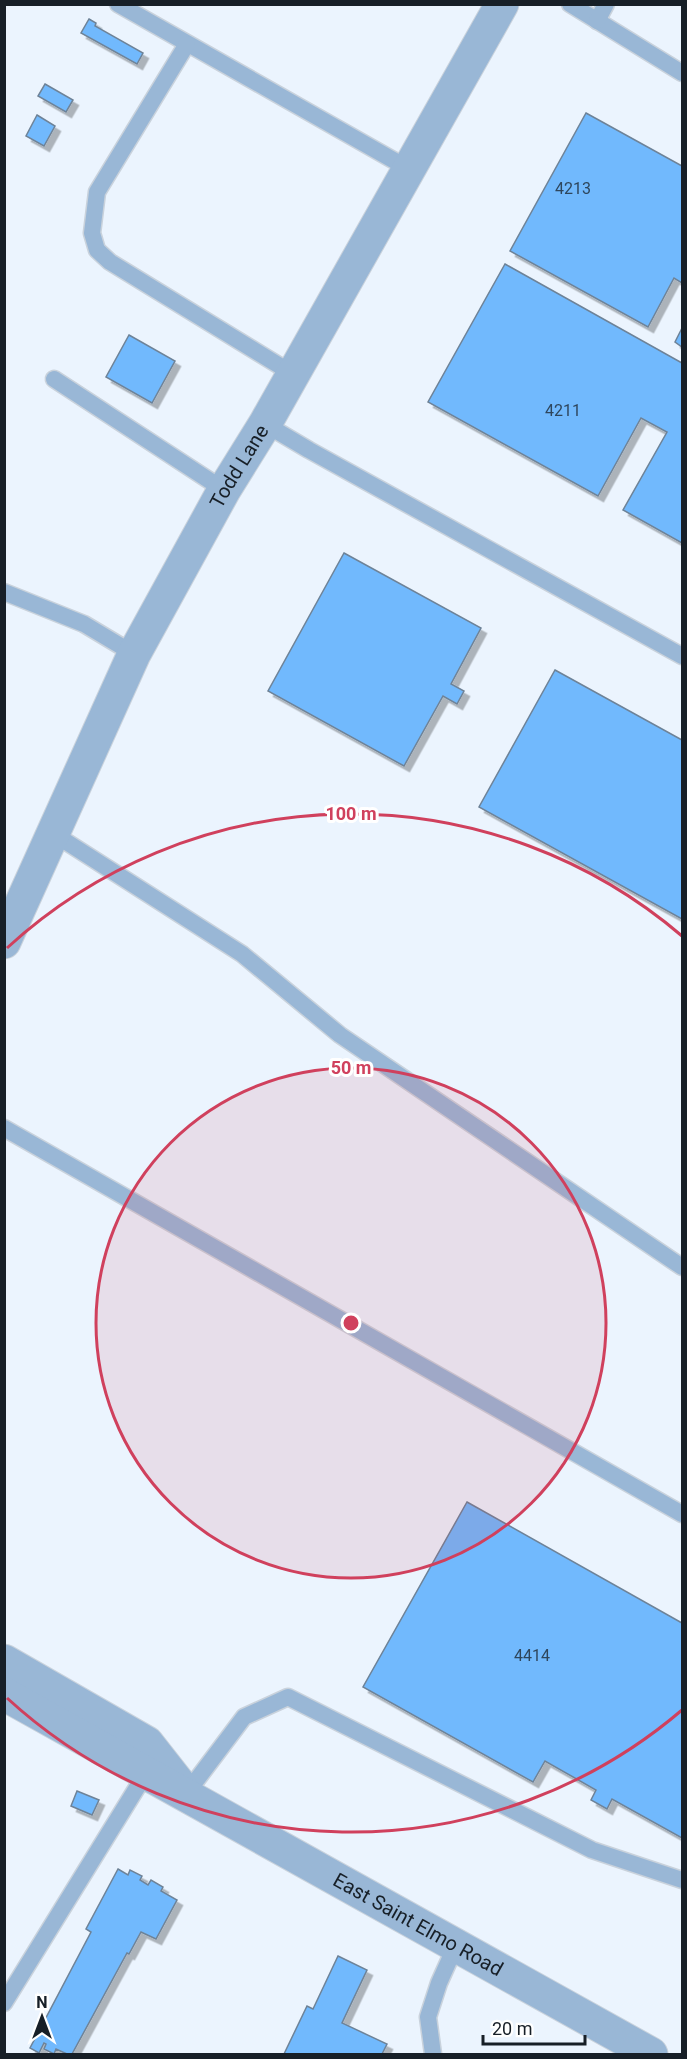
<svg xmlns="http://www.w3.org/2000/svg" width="687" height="2059" font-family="Roboto,sans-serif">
<defs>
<filter id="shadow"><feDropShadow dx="5.5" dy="5.5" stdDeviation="0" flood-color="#0004"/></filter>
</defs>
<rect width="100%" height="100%" fill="#ebf4fe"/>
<g fill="#71b9fd" stroke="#6e8398" stroke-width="1.5" filter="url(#shadow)">
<path d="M89 19 96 23 95 26 143 53 137 64 81 33Z"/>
<path d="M45 84 73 100 66 112 38 96Z"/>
<path d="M586 113 682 166V283L674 278 648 327 510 251Z"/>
<path d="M37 115 55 126 44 146 26 136Z"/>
<path d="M505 264 682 363V543L623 510 667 432 641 418 598 496 428 402Z"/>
<path d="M682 328V347L675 342Z"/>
<path d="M129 335 175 361 152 403 106 377Z"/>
<path d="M344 553 481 628 451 684 464 691 457 704 443 696 404 766 268 691Z"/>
<path d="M555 670 682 740V919L479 807Z"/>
<path d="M467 1502 682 1623V1838L612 1799 607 1809 591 1800 596 1790 545 1761 533 1782 363 1687Z"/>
<path d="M77 1791 99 1800 92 1815 71 1806Z"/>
<path d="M118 1869 128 1875 130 1870 142 1876 140 1880 148 1885 151 1880 163 1887 161 1891 177 1900 156 1939 141 1932 129 1954 127 1953 72 2054H67L56 2049 54 2054 44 2049 46 2044 44 2043 39 2053 30 2048 91 1932 86 1929Z"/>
<path d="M338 1956 367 1970 342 2023 387 2044 382 2054H284L307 2006 313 2009Z"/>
</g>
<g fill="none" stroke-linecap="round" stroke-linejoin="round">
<g stroke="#c9d2dc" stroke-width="19">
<g id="service">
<path d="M118 4 409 169"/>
<path d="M570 4 682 73"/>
<path d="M597 21 606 4"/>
<path d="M187 44 97 192 92 233 97 250 110 262 293 374"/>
<path d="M54 379 224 490"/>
<path d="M265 424 309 450 682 656"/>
<path d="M4 592 84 624 134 654"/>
<path d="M54 834 242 954 340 1035 682 1267"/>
<path d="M4 1128 682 1514"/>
<path d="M186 1794 244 1717 288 1697 592 1850 682 1880"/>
<path d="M4 2003 138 1786 142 1771"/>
<path d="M433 2054 428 2017 439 1983 456 1945"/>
</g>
</g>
<g stroke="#c9d2dc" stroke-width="35">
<g id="tertiary">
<path id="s1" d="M4 942 134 654 224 490 265 424 502 4"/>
<path d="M4 1661 147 1743 180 1785"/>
<path id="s2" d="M4 1694 651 2054"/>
</g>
</g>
<use href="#service" stroke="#99b7d6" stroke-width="16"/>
<use href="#tertiary" stroke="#99b7d6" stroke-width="33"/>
</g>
<circle cx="351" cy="1323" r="255" fill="#d0405d" fill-opacity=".12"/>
<g fill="none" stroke="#d0405d" stroke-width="3">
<circle cx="351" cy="1323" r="255"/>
<path d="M682 1710A509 509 0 0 1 7 1698M7 948A509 509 0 0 1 682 936"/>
</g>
<g text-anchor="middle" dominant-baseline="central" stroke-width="6" stroke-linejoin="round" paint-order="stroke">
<g font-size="16" fill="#2e465c">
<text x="573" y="188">4213</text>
<text x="563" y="410">4211</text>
<text x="532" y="1655">4414</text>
</g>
<g font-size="20" fill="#171f27" stroke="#fff">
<text stroke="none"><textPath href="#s1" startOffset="531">Todd Lane</textPath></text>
<text stroke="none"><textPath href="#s2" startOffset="474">East Saint Elmo Road</textPath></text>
</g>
</g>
<circle cx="351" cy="1323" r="9" fill="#d0405d" stroke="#fff" stroke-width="3"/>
<g font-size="18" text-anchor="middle" font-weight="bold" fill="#d0405d" stroke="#fff" stroke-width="6" stroke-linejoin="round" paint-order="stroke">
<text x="351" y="820">100 m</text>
<text x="351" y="1074">50 m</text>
</g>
<rect width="687" height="2059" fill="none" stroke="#171f27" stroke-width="12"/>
<g transform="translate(42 2017)" stroke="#ffffff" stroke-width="4.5" paint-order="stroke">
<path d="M0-4.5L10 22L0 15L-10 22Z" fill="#171f27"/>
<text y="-9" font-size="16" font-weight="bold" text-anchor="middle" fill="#171f27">N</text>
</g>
<path d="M483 2035v9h102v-9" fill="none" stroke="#171f27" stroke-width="3"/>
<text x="492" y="2035" font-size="18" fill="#171f27" stroke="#ffffff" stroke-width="4.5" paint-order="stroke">20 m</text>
</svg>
